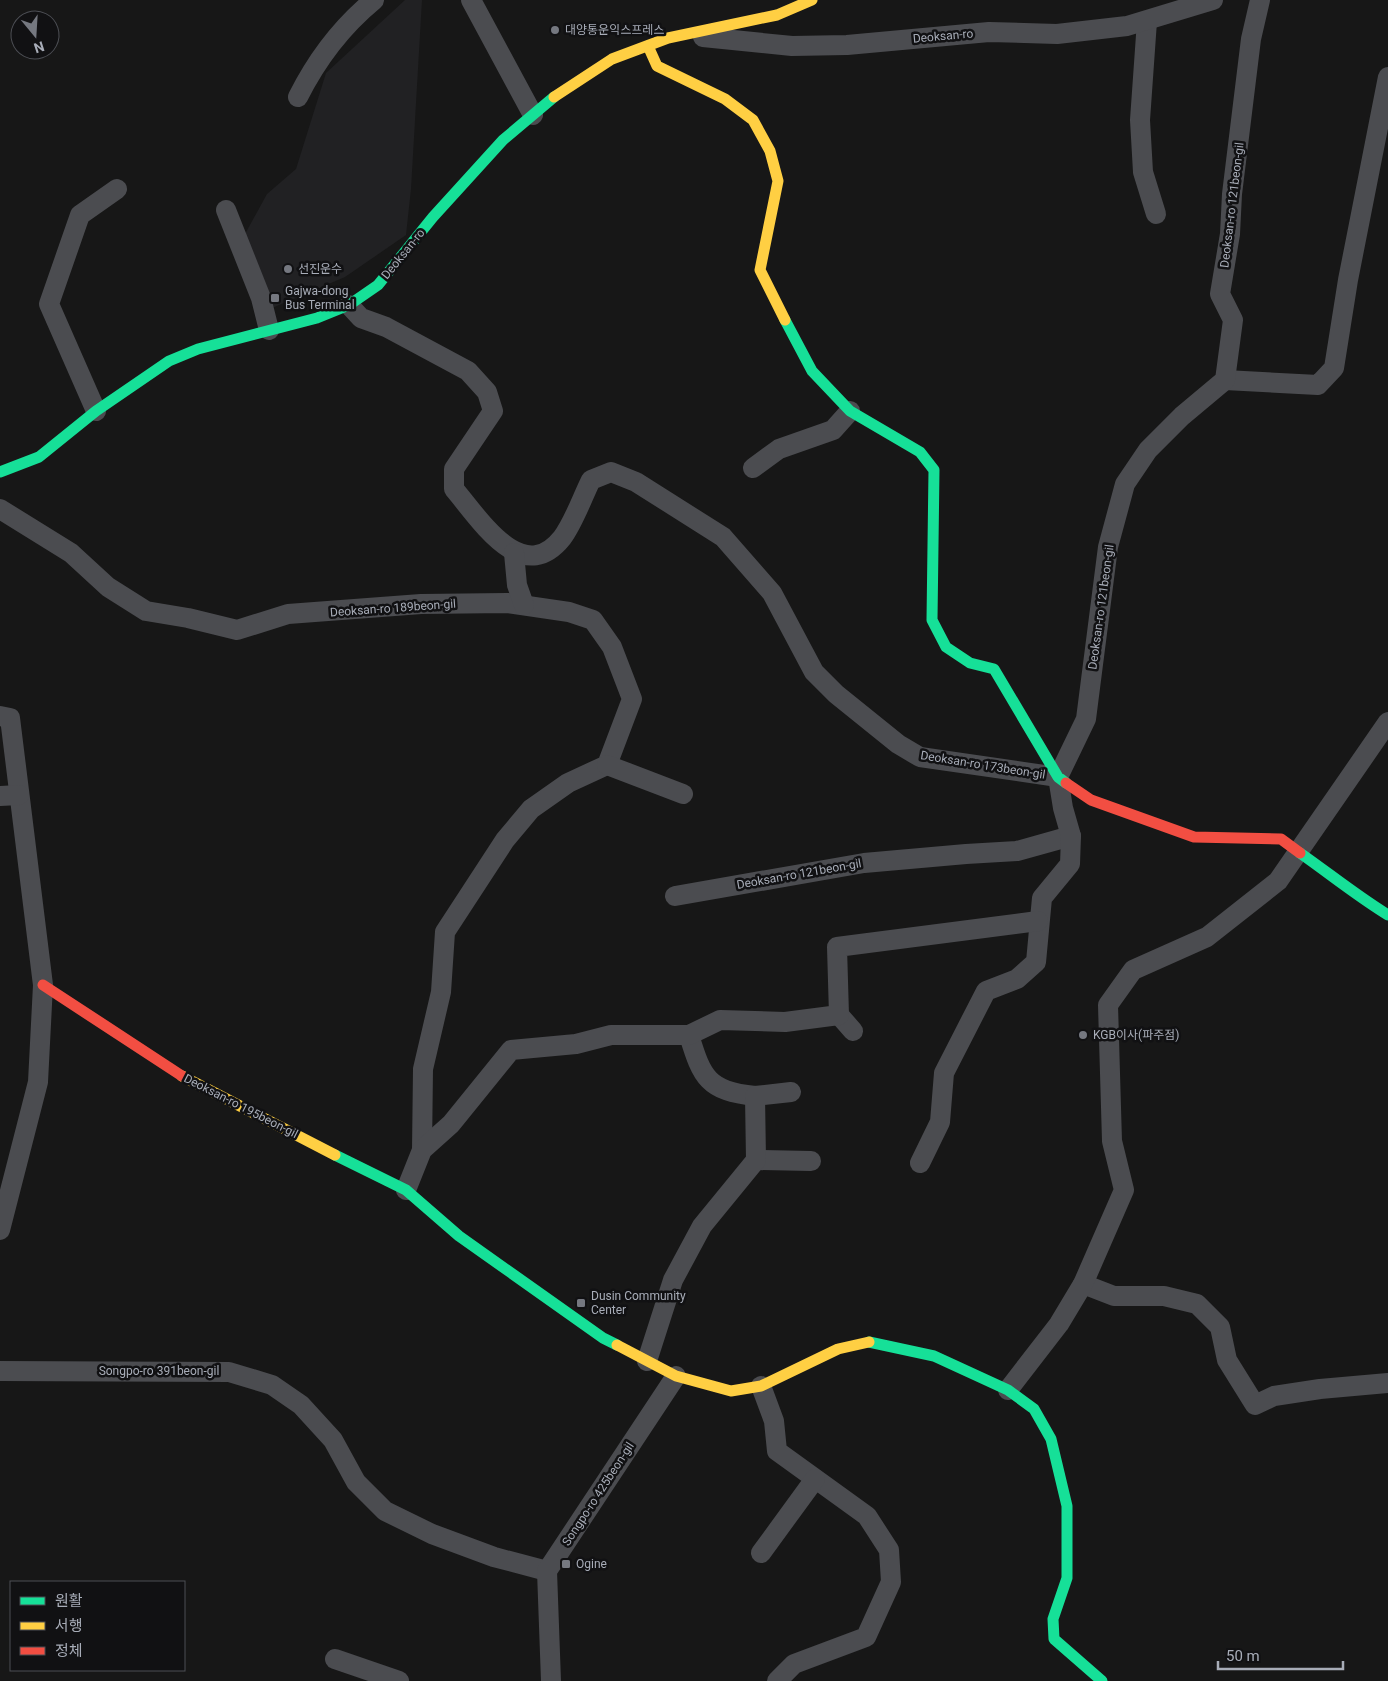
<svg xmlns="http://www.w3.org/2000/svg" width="1388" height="1681" font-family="Roboto,'Noto Sans KR',sans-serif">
<rect width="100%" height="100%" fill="#171717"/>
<path fill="#212123" d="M405 0H422L411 189 406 235 345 277 272 308 245 234 267 194 296 169 326 73Z"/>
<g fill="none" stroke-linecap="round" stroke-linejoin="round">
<g stroke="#4b4c50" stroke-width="20">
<path d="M471 0 533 115"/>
<path d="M1147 21 1140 120 1143 172 1156 214"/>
<path d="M703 37 792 46 847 45 989 32 1057 34 1127 26 1213 0"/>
<path d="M298 97C317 59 340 28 374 0"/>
<path d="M226 210 261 298 269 330"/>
<path d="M349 305 361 318 386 327 468 371 487 392 493 411 454 469V489C479 518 522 588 562 538 574 522 582 498 591 480L611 472 636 482 723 537 772 593 814 672 836 694 898 744 920 757 1058 777"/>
<path d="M1225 380 1318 385 1334 368 1348 280 1388 77"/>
<path d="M96 411 49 304 80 215 117 189"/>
<path d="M753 468 779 449 833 430 850 411"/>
<path d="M0 509 71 553 108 587 146 611 188 618 237 630 288 614 421 604 507 603 569 612 593 620 612 647 632 699 607 765 568 783 531 809 505 840 445 932 441 992 423 1069 422 1150"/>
<path d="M514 553 517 585 524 605"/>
<path d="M0 716 10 718 43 985 38 1082 0 1230"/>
<path d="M607 765 683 794"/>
<path d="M0 796 19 795"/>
<path d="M675 896 864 863 966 854 1017 851 1071 836"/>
<path d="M839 1015 853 1031"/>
<path d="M689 1035C702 1078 708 1091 755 1096"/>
<path d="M756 1160 811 1161"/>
<path d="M920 1163 940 1122 944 1073 986 991 1017 979 1036 962 1042 898 1070 864 1071 836 1063 808 1058 777 1086 719 1108 547 1125 484 1148 450 1182 416 1225 380 1233 320 1220 294 1230 234 1232 194 1251 39 1260 0"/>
<path d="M406 1190 422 1150 451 1124 511 1050 576 1044 611 1035H689L720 1020 785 1022 839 1015 837 947 1038 921"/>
<path d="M1083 1284 1114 1296H1164L1197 1304 1220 1327 1227 1360 1255 1405 1274 1396 1320 1389 1388 1383"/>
<path d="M647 1361 673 1280 702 1226 756 1160 755 1096 791 1092"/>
<path d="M0 1371 229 1372 272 1385 301 1405 333 1440 356 1482 385 1511 432 1534 494 1557 547 1571"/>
<path d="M761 1386 774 1421 777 1451 867 1516 889 1550 891 1582 866 1637 794 1664 777 1681"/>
<path d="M1008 1390 1059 1324 1083 1284 1124 1190 1112 1141 1108 1005 1133 970 1207 937 1278 881 1388 722"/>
<path d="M761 1553 815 1479"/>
<path d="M335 1659 399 1681"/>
<path d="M551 1681 547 1571 676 1376"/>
</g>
<g stroke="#16e098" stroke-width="11">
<path d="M785 320 812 371 850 411 920 452 934 470 932 620 946 647 970 663 994 669 1058 777 1066 783"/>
<path d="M0 472 39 457 96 411 169 361 198 349 317 318 349 305 378 285 433 217 503 140 554 97"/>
<path d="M1300 853C1330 874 1357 896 1388 915"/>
<path d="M335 1155 406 1190 459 1236 603 1338 617 1345"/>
<path d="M869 1342 934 1356 1008 1390 1034 1409 1051 1439 1067 1506V1578L1053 1619 1054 1639 1102 1681"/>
</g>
<g stroke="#ffcf43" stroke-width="11">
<path d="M648 46 657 66 725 99 753 120 770 151 778 181 760 270 785 320"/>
<path d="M554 97 612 59 668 38 777 15 812 0"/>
<path d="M182 1076 335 1155"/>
<path d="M617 1345 676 1376 731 1391 761 1386 838 1349 869 1342"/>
</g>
<g stroke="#f24e42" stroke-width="11">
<path d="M1066 783 1091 800 1194 837 1281 839 1300 853"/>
<path d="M43 985 182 1076"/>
</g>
</g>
<g fill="#757880" stroke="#111113" stroke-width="2">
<circle cx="555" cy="30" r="5"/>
<circle cx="288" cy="269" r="5"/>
<rect x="270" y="293" width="10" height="10" rx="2.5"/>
<circle cx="1083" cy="1035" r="5"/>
<rect x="576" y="1298" width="10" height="10" rx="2.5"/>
<rect x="561" y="1559" width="10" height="10" rx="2.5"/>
</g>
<g text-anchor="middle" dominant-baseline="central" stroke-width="5" stroke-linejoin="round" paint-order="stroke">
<g font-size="12" fill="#a8adb8" stroke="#111113" text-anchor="start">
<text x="565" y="30">대양통운익스프레스</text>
<text x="298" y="269">선진운수</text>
<text x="285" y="291">Gajwa-dong<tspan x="285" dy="14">Bus Terminal</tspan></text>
<text x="1093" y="1035">KGB이사(파주점)</text>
<text x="591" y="1296">Dusin Community<tspan x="591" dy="14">Center</tspan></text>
<text x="576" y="1564">Ogine</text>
</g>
<g font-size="12" fill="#a8adb8" stroke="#111113">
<text transform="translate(943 36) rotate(-5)">Deoksan-ro</text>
<text transform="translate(1232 205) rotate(-83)">Deoksan-ro 121beon-gil</text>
<text transform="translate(403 254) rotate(-51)">Deoksan-ro</text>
<text transform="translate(1101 607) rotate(-82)">Deoksan-ro 121beon-gil</text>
<text transform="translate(393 608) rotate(-4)">Deoksan-ro 189beon-gil</text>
<text transform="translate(983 765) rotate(9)">Deoksan-ro 173beon-gil</text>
<text transform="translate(799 874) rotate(-10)">Deoksan-ro 121beon-gil</text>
<text transform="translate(241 1106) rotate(27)">Deoksan-ro 195beon-gil</text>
<text x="159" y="1371">Songpo-ro 391beon-gil</text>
<text transform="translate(598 1494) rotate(-57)">Songpo-ro 425beon-gil</text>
</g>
</g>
<rect x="10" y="1581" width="175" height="90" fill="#111113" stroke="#4d4f55"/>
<rect x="20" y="1597" width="25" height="8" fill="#16e098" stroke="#4d4f55"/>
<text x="55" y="1606" font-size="15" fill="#a8adb8">원활</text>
<rect x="20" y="1622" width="25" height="8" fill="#ffcf43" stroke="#4d4f55"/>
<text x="55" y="1631" font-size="15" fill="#a8adb8">서행</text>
<rect x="20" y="1647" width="25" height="8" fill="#f24e42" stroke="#4d4f55"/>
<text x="55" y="1656" font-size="15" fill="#a8adb8">정체</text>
<g transform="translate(35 35) rotate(162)"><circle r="24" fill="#111113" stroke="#4d4f55"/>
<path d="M0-4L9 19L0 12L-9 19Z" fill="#757880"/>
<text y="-8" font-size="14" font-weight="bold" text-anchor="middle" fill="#a8adb8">N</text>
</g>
<path d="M1218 1661v8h125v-8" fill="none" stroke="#a8adb8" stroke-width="2.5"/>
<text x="1226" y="1661" font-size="15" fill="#a8adb8" stroke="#111113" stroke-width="4" paint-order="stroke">50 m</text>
</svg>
